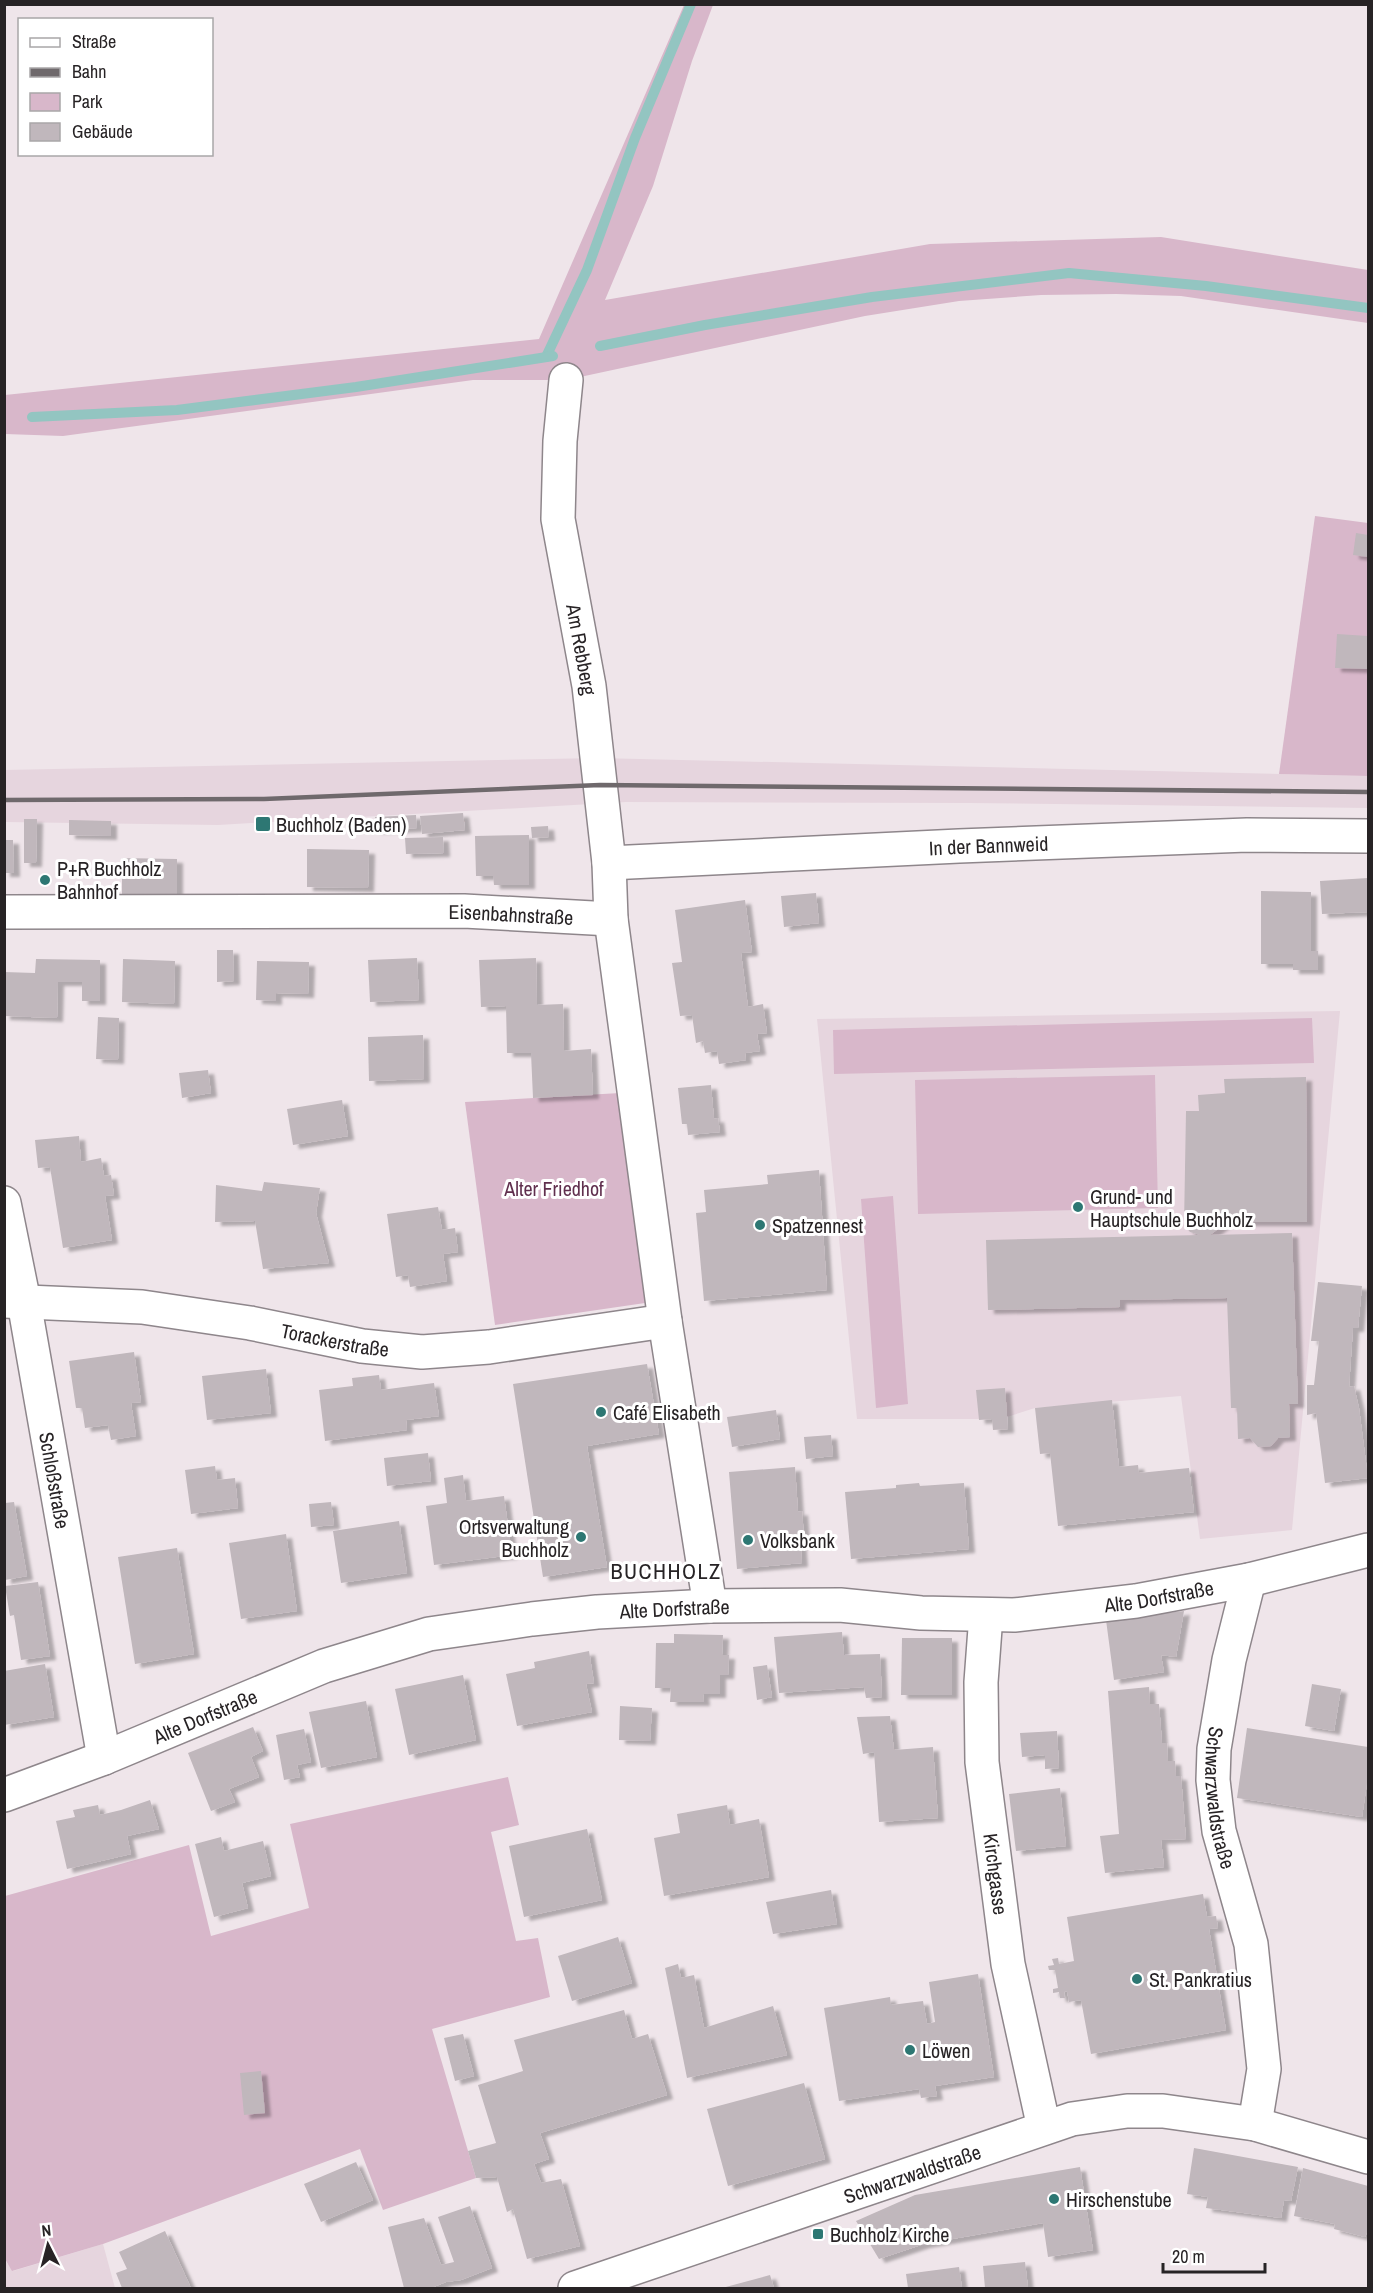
<svg xmlns="http://www.w3.org/2000/svg" width="1373" height="2293" font-family="'Archivo Narrow',sans-serif">
<defs>
<filter id="shadow"><feDropShadow dx="6" dy="4" stdDeviation="1.5" flood-color="#0004"/></filter>
</defs>
<rect width="100%" height="100%" fill="#efe5ea"/>
<g fill="#e6d5de">
<path d="M598 758 1368 776V808L969 803 626 802 218 825 5 822 4 770Z"/>
<path d="M1340 1011 1292 1530 1200 1539 1181 1396 1035 1408 1007 1417 992 1419H857L817 1019Z"/>
<path d="M103 2244 115 2288H5L4 2259 13 2271Z"/>
</g>
<g fill="#d8b7ca">
<path d="M684 5H713L692 61 653 186 605 300 930 244 1161 237 1368 270V323L1181 296 1116 294 1041 295 959 301 865 316 566 380H473L63 436 5 434V395L539 339Z"/>
<path d="M1315 516 1368 523V776L1279 774Z"/>
<path d="M1312 1018 1314 1063 834 1074 833 1030Z"/>
<path d="M1155 1075 1158 1208 918 1214 915 1080Z"/>
<path d="M620 1093 645 1303 495 1325 465 1102Z"/>
<path d="M893 1196 908 1404 876 1408 861 1199Z"/>
<path d="M508 1777 519 1825 491 1832 516 1941 538 1938 550 1997 432 2029 476 2178 383 2210 360 2149 103 2244 12 2271 5 2259V1896L189 1845 211 1936 309 1908 290 1824Z"/>
</g>
<g fill="none" stroke-linecap="round" stroke-linejoin="round">
<g stroke="#93c5c1" stroke-width="10">
<path d="M600 346 705 325 872 297 1069 273 1206 286 1368 308"/>
<path d="M546 357 587 270 635 138 691 4"/>
<path d="M32 417 177 410 356 387 553 356"/>
</g>
</g>
<g fill="#c0b7bc" filter="url(#shadow)">
<path d="M1356 533 1368 535V557L1353 555Z"/>
<path d="M1337 634 1368 636V669L1335 668Z"/>
<path d="M463 813 465 830 422 834 420 816Z"/>
<path d="M416 815 417 828 376 830 375 817Z"/>
<path d="M24 819H37L36 863H24Z"/>
<path d="M69 820 111 821V836L69 835Z"/>
<path d="M548 826 549 837 532 838 531 827Z"/>
<path d="M529 835V885H494L493 876H476L475 836Z"/>
<path d="M443 837 444 853 406 854 405 838Z"/>
<path d="M4 840H13L14 873H4Z"/>
<path d="M307 849 369 850 368 888 307 887Z"/>
<path d="M122 858 177 859V900L122 899Z"/>
<path d="M1368 878V912L1322 914 1320 881Z"/>
<path d="M1261 891 1311 892V951H1318V970H1293V964H1261Z"/>
<path d="M816 893 819 923 784 927 781 896Z"/>
<path d="M745 900 752 952 741 953 748 1007 763 1004 767 1033 757 1034 760 1051 745 1053 746 1060 719 1064 717 1051 705 1053 703 1041 696 1043 692 1015 680 1016 672 963 682 962 675 910Z"/>
<path d="M217 950H233L234 981 217 982Z"/>
<path d="M417 958 419 1000 370 1002 368 960Z"/>
<path d="M536 958 537 1005 563 1004 564 1051 591 1049 593 1095 533 1098 531 1053H507L506 1006 481 1007 479 960Z"/>
<path d="M36 959 100 960V1001H82V982H58L57 1018 4 1016V972L35 973Z"/>
<path d="M123 959 175 961 174 1004 122 1002Z"/>
<path d="M257 961 309 962 308 994 276 993V1001L256 1000Z"/>
<path d="M98 1017 119 1018 118 1060 96 1059Z"/>
<path d="M423 1035 424 1079 369 1081 368 1037Z"/>
<path d="M208 1070 211 1093 182 1098 179 1073Z"/>
<path d="M1306 1077 1307 1222H1227L1210 1235 1292 1233 1298 1404H1289L1290 1437 1278 1438 1271 1446 1258 1447 1250 1438 1238 1439 1237 1408H1231L1227 1298 1120 1300V1307L988 1310 986 1240 1201 1235 1190 1232 1184 1225 1186 1111H1199L1198 1095 1225 1093 1224 1079Z"/>
<path d="M711 1085 714 1119 718 1118 720 1132 688 1135 687 1124H682L678 1088Z"/>
<path d="M342 1100 348 1136 293 1145 287 1109Z"/>
<path d="M79 1136 81 1162 101 1158 104 1176 111 1175 114 1195 105 1196 112 1240 63 1248 50 1167 38 1168 35 1140Z"/>
<path d="M819 1170 827 1290 704 1301 696 1213 706 1212 704 1190 768 1184 767 1175Z"/>
<path d="M264 1182 320 1188 316 1213 329 1263 263 1269 255 1221 215 1222 216 1185 262 1191Z"/>
<path d="M438 1207 442 1230 455 1228 458 1252 443 1254 447 1281 410 1287 408 1275 396 1277 387 1214Z"/>
<path d="M1318 1282 1362 1286 1358 1328H1353L1349 1387 1354 1386 1359 1408 1368 1478 1325 1483 1316 1413 1307 1415V1385H1314L1319 1341H1311Z"/>
<path d="M134 1352 141 1402 131 1403 136 1436 111 1440 108 1425 85 1428 82 1408H76L69 1361Z"/>
<path d="M647 1364 659 1434 587 1446 607 1567 543 1577 513 1384Z"/>
<path d="M266 1369 271 1413 207 1420 202 1376Z"/>
<path d="M379 1375 381 1390 434 1383 439 1416 406 1420 407 1430 325 1441 319 1390 353 1386 352 1378Z"/>
<path d="M1005 1388 1008 1429 993 1430 992 1419 979 1420 976 1390Z"/>
<path d="M1112 1400 1119 1467 1138 1465 1139 1473 1189 1468 1194 1512 1058 1526 1050 1453 1040 1454 1035 1408Z"/>
<path d="M776 1410 780 1439 732 1447 727 1417Z"/>
<path d="M831 1435 833 1456 806 1459 804 1437Z"/>
<path d="M428 1453 431 1481 387 1486 384 1458Z"/>
<path d="M215 1466 217 1480 235 1478 238 1508 191 1514 185 1470Z"/>
<path d="M795 1467 798 1512 802 1511 804 1536H800L802 1563 737 1569 729 1472Z"/>
<path d="M463 1475 466 1501 504 1496 512 1555 434 1565 426 1506 447 1503 444 1478Z"/>
<path d="M919 1483 920 1486 964 1483 969 1549 851 1559 845 1492 896 1488V1485Z"/>
<path d="M14 1502 27 1576 5 1580V1503Z"/>
<path d="M331 1502 334 1525 311 1527 309 1504Z"/>
<path d="M399 1521 407 1573 341 1583 333 1531Z"/>
<path d="M286 1534 297 1611 241 1619 229 1543Z"/>
<path d="M177 1548 194 1654 135 1664 118 1557Z"/>
<path d="M38 1582 50 1656 21 1660 14 1615 10 1616 5 1586Z"/>
<path d="M1184 1611 1176 1657 1161 1655 1164 1672 1114 1680 1106 1620Z"/>
<path d="M842 1632 844 1655 880 1654 882 1697 866 1698 864 1687 779 1693 774 1637Z"/>
<path d="M674 1634 723 1635 722 1655H729L728 1675H720V1694H703L704 1702H670L671 1688H655L656 1643H674Z"/>
<path d="M902 1638H952V1695H901Z"/>
<path d="M589 1651 594 1683 586 1684 592 1712 517 1726 506 1674 535 1668 534 1662Z"/>
<path d="M45 1664 54 1717 4 1725V1671Z"/>
<path d="M767 1665 772 1697 757 1700 753 1667Z"/>
<path d="M463 1675 476 1740 409 1755 395 1689Z"/>
<path d="M1312 1684 1341 1689 1334 1731 1305 1726Z"/>
<path d="M1149 1687 1150 1704H1159L1162 1743H1167L1168 1761H1175L1176 1776H1181L1186 1839 1161 1840 1164 1867 1105 1873 1100 1836 1119 1834 1108 1691Z"/>
<path d="M366 1701 377 1757 321 1768 309 1712Z"/>
<path d="M620 1706 652 1708 650 1741 619 1740Z"/>
<path d="M890 1716 894 1750 933 1747 938 1818 879 1822 874 1752 863 1754 857 1717Z"/>
<path d="M253 1727 263 1751 251 1757 259 1777 229 1789 235 1802 211 1811 188 1753Z"/>
<path d="M1247 1728 1368 1747V1776L1362 1817 1237 1798Z"/>
<path d="M304 1729 311 1762 297 1765 300 1777 284 1780 276 1735Z"/>
<path d="M1057 1731 1059 1768 1045 1769V1755L1022 1757 1020 1733Z"/>
<path d="M1060 1788 1066 1846 1016 1851 1009 1794Z"/>
<path d="M150 1800 159 1829 127 1836 131 1854 67 1869 56 1821 75 1817 73 1810 98 1805 100 1815 121 1810Z"/>
<path d="M727 1805 730 1825 759 1819 769 1877 664 1896 654 1838 680 1833 677 1814Z"/>
<path d="M587 1829 602 1900 524 1917 509 1846Z"/>
<path d="M221 1837 224 1851 263 1841 271 1876 242 1883 248 1908 214 1917 195 1844Z"/>
<path d="M831 1890 837 1924 773 1934 766 1902Z"/>
<path d="M1203 1894 1207 1917 1216 1916 1218 1928 1209 1929 1226 2030 1091 2054 1081 2000 1069 2002 1067 1991 1064 1992 1065 1998H1060L1059 1992 1053 1993V1989L1058 1988 1055 1970H1049L1048 1966 1054 1965 1052 1959 1058 1958 1059 1964 1074 1961 1067 1917Z"/>
<path d="M618 1937 632 1983 572 2001 558 1956Z"/>
<path d="M678 1964 681 1978 694 1975 704 2028 773 2006 787 2055 687 2078 665 1968Z"/>
<path d="M978 1974 994 2077 935 2086 937 2096 921 2098 919 2089 839 2101 824 2008 890 1997 891 2005 923 2001 927 2024 935 2022 929 1982Z"/>
<path d="M624 2010 632 2039 648 2034 667 2095 540 2133 549 2159 534 2164 541 2183 561 2179 580 2246 527 2259 513 2209 507 2212 497 2177 476 2178 468 2151 496 2143 478 2085 523 2071 514 2040Z"/>
<path d="M463 2034 474 2076 455 2081 444 2038Z"/>
<path d="M261 2071 265 2113 244 2115 240 2073Z"/>
<path d="M804 2083 825 2159 728 2186 707 2109Z"/>
<path d="M1194 2148 1298 2167 1291 2201 1284 2200 1281 2218 1206 2208 1208 2197 1187 2194Z"/>
<path d="M356 2162 373 2200 321 2222 304 2184Z"/>
<path d="M1080 2167 1093 2250 1048 2257 1043 2223 924 2244 879 2259 856 2221 915 2195Z"/>
<path d="M1303 2168 1368 2186V2230L1365 2237 1334 2229 1335 2224 1294 2216Z"/>
<path d="M470 2206 492 2268 461 2280 446 2282 431 2288H404L388 2227 424 2218 441 2265 454 2262 438 2217Z"/>
<path d="M165 2231 191 2288H122L116 2273 127 2269 119 2252Z"/>
<path d="M1025 2262 1028 2288H985L983 2266Z"/>
<path d="M959 2267 962 2288H908L906 2274Z"/>
<path d="M770 2275 774 2288H722Z"/>
</g>
<g fill="none" stroke-linecap="round" stroke-linejoin="round">
<g stroke="#8e868b" stroke-width="36">
<g id="minor">
<path id="s1" d="M566 380 560 441 558 519 589 686 609 863 611 919 665 1321 710 1606"/>
<path id="s2" d="M609 863 959 846 1247 835 1368 836"/>
<path id="s3" d="M4 912 464 911 611 919"/>
<path id="s4" d="M4 1203 24 1302 104 1758"/>
<path id="s5" d="M4 1301 142 1307 250 1323 362 1346 422 1352 489 1347 665 1321"/>
<path id="s6" d="M1249 1580 1229 1660 1214 1749 1213 1780 1219 1831 1251 1944 1264 2069 1255 2124"/>
<path id="s7" d="M986 1615 981 1682 982 1762 1008 1964 1044 2128"/>
<path id="s8" d="M4 1795 104 1758 324 1666 429 1634 532 1619 597 1612 710 1606 840 1605 921 1613 1014 1615 1136 1601 1249 1580 1368 1550"/>
<path id="s9" d="M575 2288 1072 2119 1127 2111H1163L1255 2124 1368 2157"/>
</g>
</g>
<use href="#minor" stroke="#fff" stroke-width="33"/>
<path stroke="#6f696c" stroke-width="4.5" d="M4 800 264 799 600 785 1368 792"/>
</g>
<g fill="#2d7773" stroke="#fff" stroke-width="2">
<rect x="255" y="816" width="16" height="16" rx="3"/>
<circle cx="45" cy="880" r="6"/>
<circle cx="1078" cy="1207" r="6"/>
<circle cx="760" cy="1225" r="6"/>
<circle cx="601" cy="1412" r="6"/>
<circle cx="581" cy="1537" r="6"/>
<circle cx="748" cy="1540" r="6"/>
<circle cx="1137" cy="1979" r="6"/>
<circle cx="910" cy="2050" r="6"/>
<circle cx="1054" cy="2199" r="6"/>
<rect x="812" y="2228" width="12" height="12" rx="3"/>
</g>
<g text-anchor="middle" dominant-baseline="central" stroke-width="6" stroke-linejoin="round" paint-order="stroke">
<g font-size="20" fill="#272325" stroke="#fff">
<text stroke="none"><textPath href="#s1" startOffset="272">Am Rebberg</textPath></text>
<text stroke="none"><textPath href="#s2" startOffset="380">In der Bannweid</textPath></text>
<text stroke="none"><textPath href="#s3" startOffset="507">Eisenbahnstraße</textPath></text>
<text stroke="none"><textPath href="#s5" startOffset="334">Torackerstraße</textPath></text>
<text stroke="none"><textPath href="#s4" startOffset="282">Schloßstraße</textPath></text>
<text stroke="none"><textPath href="#s8" startOffset="1188">Alte Dorfstraße</textPath></text>
<text stroke="none"><textPath href="#s8" startOffset="702">Alte Dorfstraße</textPath></text>
<text stroke="none"><textPath href="#s8" startOffset="216">Alte Dorfstraße</textPath></text>
<text stroke="none"><textPath href="#s6" startOffset="222">Schwarzwaldstraße</textPath></text>
<text stroke="none"><textPath href="#s7" startOffset="260">Kirchgasse</textPath></text>
<text stroke="none"><textPath href="#s9" startOffset="356">Schwarzwaldstraße</textPath></text>
</g>
<g font-size="20" fill="#272325" stroke="#fff" text-anchor="start">
<text x="276" y="824">Buchholz (Baden)</text>
<text x="57" y="868">P+R Buchholz<tspan x="57" dy="23">Bahnhof</tspan></text>
<text x="1090" y="1196">Grund- und<tspan x="1090" dy="23">Hauptschule Buchholz</tspan></text>
<text x="772" y="1225">Spatzennest</text>
<text x="613" y="1412">Café Elisabeth</text>
<text x="569" y="1526" text-anchor="end">Ortsverwaltung<tspan x="569" dy="23">Buchholz</tspan></text>
<text x="760" y="1540">Volksbank</text>
<text x="1149" y="1979">St. Pankratius</text>
<text x="922" y="2050">Löwen</text>
<text x="1066" y="2199">Hirschenstube</text>
<text x="830" y="2234">Buchholz Kirche</text>
</g>
<g font-size="20" fill="#602f4e" stroke="#fff">
<text x="554" y="1188">Alter Friedhof</text>
</g>
<g font-size="22" letter-spacing="1.5" fill="#272325" stroke="#fff">
<text x="666" y="1571">BUCHHOLZ</text>
</g>
</g>
<rect width="1373" height="2293" fill="none" stroke="#272325" stroke-width="12"/>
<rect x="18" y="18" width="195" height="138" fill="#ffffff" stroke="#a9a7a8" stroke-width="1.5"/>
<rect x="30" y="38" width="30" height="9" fill="#ffffff" stroke="#a9a7a8" stroke-width="1.5"/>
<text x="72" y="48" font-size="18" fill="#272325">Straße</text>
<rect x="30" y="68" width="30" height="9" fill="#6f696c" stroke="#a9a7a8" stroke-width="1.5"/>
<text x="72" y="78" font-size="18" fill="#272325">Bahn</text>
<rect x="30" y="93" width="30" height="18" fill="#d8b7ca" stroke="#a9a7a8" stroke-width="1.5"/>
<text x="72" y="108" font-size="18" fill="#272325">Park</text>
<rect x="30" y="123" width="30" height="18" fill="#c0b7bc" stroke="#a9a7a8" stroke-width="1.5"/>
<text x="72" y="138" font-size="18" fill="#272325">Gebäude</text>
<g transform="translate(48 2245) rotate(354)" stroke="#ffffff" stroke-width="4.5" paint-order="stroke">
<path d="M0-4.5L10 22L0 15L-10 22Z" fill="#272325"/>
<text y="-9" font-size="16" font-weight="bold" text-anchor="middle" fill="#272325">N</text>
</g>
<path d="M1163 2263v9h102v-9" fill="none" stroke="#272325" stroke-width="3"/>
<text x="1172" y="2263" font-size="18" fill="#272325" stroke="#ffffff" stroke-width="4.5" paint-order="stroke">20 m</text>
</svg>
